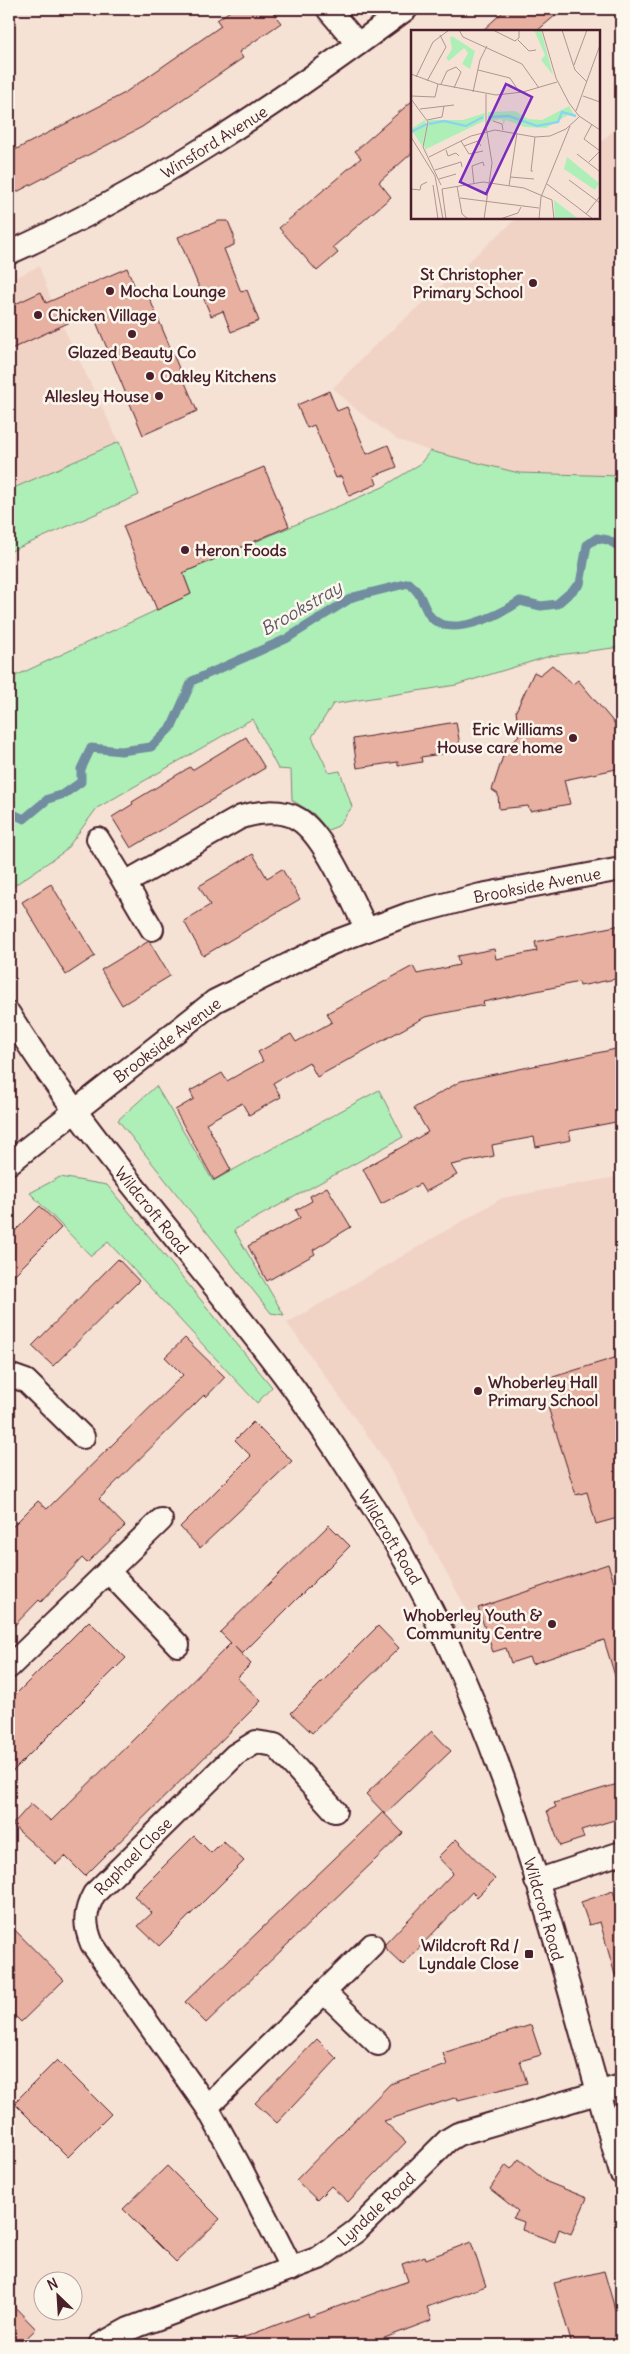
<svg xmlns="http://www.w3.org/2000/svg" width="630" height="2354" font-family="Delius,sans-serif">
<rect width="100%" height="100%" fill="#f5e2d5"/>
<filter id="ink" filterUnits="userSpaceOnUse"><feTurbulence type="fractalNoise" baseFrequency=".02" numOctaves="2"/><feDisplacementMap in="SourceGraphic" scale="10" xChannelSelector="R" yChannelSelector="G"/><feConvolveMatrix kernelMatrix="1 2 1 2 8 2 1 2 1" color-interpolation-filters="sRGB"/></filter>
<g filter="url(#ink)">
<g fill="#f1d3c5">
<path d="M621 123V476L519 473 430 451 398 440 358 411 333 388 371 349 517 218H599V144Z"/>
<path d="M39 266 55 310 119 442 9 490V281Z"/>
<path d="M621 1176V1603L608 1564 478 1608 469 1614 384 1459 287 1323 502 1198Z"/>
</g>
<g fill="#aeefb8" stroke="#7c8772">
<path d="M119 442 139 495 9 552V490Z"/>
<path d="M430 451 519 473 621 476V647L550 656 456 685 333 704 312 737 329 773 340 771 352 807 338 826 328 830 314 814 292 800 291 770 278 769 252 719 97 808 65 851 9 889V679L191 594 183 573 383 487 420 464Z"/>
<path d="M156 1086 213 1181 379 1090 403 1137 234 1230 284 1315 271 1313 118 1120Z"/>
<path d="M60 1177 107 1185 272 1387 257 1403 108 1242 91 1256 30 1193Z"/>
</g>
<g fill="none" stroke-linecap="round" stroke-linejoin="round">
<path stroke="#718d9f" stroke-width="9" d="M9 812 24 819 48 799 64 794 81 782V769L91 748 121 751 151 747 172 726 192 681 286 639 353 597 409 583C424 596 421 604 430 616 449 640 500 615 520 601L541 606 557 604 580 584 587 545 597 538 608 540 621 548"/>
</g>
<g fill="#e8b0a0" stroke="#4a1f2b">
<path d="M233 9H270L281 23 239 52 243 58 142 127 9 196V153L123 94 221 26 217 20Z"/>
<path d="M506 9H563L537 31H482Z"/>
<path d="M412 101V153L379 182 391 197 333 247 338 253 317 271 279 228 361 158 355 151Z"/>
<path d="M219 221H228L234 236V245L224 249 241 292 247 290 259 321 231 332 223 311 211 316 178 237Z"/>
<path d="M127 268 138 294 146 290 197 411 143 435 92 312 9 350V307L41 292 46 303Z"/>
<path d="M329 391 337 411 347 407 367 454 388 445 397 467 374 476 377 484 349 496 341 476 336 478 314 425 307 428 297 405Z"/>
<path d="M264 467 289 526 183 573 191 594 157 610 123 526Z"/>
<path d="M552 665 573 684 578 680 621 731V768L564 780 570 804 530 811 528 806 499 809 498 794 492 790 505 750 519 735 516 711 534 672 540 675Z"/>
<path d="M456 722 461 751 421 757 422 762 398 766V762L357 768 353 739Z"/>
<path d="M246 737 265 768 131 848 112 817 133 804 132 802 190 767 192 770Z"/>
<path d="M253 854 267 878 282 869 300 899 203 956 184 921 210 905 199 886Z"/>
<path d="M51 884 95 956 66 975 22 902Z"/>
<path d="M621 925V958H616L620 978 580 986 579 982 522 994 483 1002 484 1005 425 1017 317 1077 309 1062 273 1083 281 1097 249 1115 242 1103 206 1123 231 1170 214 1180 175 1110 194 1099 190 1091 222 1073 227 1081 263 1061 258 1052 291 1034 296 1042 332 1022 327 1013 413 966 417 974 459 965 457 956 494 949 496 959 537 951 535 942Z"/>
<path d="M149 941 170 976 122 1005 101 970Z"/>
<path d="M621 1048V1121L569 1131 571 1140 536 1147 534 1137 492 1145 494 1156 451 1165 457 1175 425 1192 420 1184 381 1204 363 1169 428 1132 414 1108 461 1081Z"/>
<path d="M327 1187 351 1227 313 1250 315 1254 267 1281 248 1246 300 1218 296 1210 312 1201 310 1196Z"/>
<path d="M40 1206 61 1228 9 1280V1237Z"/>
<path d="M118 1259 139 1281 53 1366 32 1346Z"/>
<path d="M185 1338 225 1377 206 1397 204 1395 99 1499 125 1526 87 1563 82 1558 41 1602 39 1600 9 1631V1530L38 1501 47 1509 183 1375 165 1357Z"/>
<path d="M621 1356V1517L596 1524 587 1492 576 1495 548 1407 561 1403 553 1377Z"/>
<path d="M253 1422 292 1461 200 1548 180 1527 251 1456 235 1440Z"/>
<path d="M329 1525 350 1546 242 1654 235 1647 251 1664 237 1678 261 1701 85 1876 65 1856 56 1864 12 1825 31 1804 51 1821 231 1643 220 1632Z"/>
<path d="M608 1564 621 1603V1678L616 1679 604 1640 532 1664 529 1657 511 1663 506 1648 493 1652 478 1608Z"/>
<path d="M89 1621 126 1658 9 1775V1701Z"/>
<path d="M378 1626 399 1648 312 1733 291 1713Z"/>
<path d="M432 1731 451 1751 385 1814 366 1794Z"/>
<path d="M621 1783V1818L581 1830 584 1838 560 1846 547 1811 556 1807 554 1803Z"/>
<path d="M383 1812 403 1833 206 2023 185 2002Z"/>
<path d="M194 1836 211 1853 223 1841 244 1861 159 1946 138 1926 152 1913 134 1896Z"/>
<path d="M456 1839 495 1879 477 1897 472 1892 403 1965 385 1948V1944L453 1873 438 1857Z"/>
<path d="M613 1891 621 1913V1974L615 1975 600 1922 589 1925 581 1902Z"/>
<path d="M9 1924 64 1980 21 2022 9 2010Z"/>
<path d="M531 2025 541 2055 520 2061 527 2083 458 2100 457 2097 384 2121 406 2142 348 2202 331 2186 317 2200 296 2180 390 2084 447 2065 443 2053Z"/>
<path d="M317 2039 337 2059 277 2123 255 2103Z"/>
<path d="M57 2060 111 2114 68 2157 14 2103Z"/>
<path d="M519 2159 547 2182 587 2198 571 2234 559 2229 555 2242 522 2230 524 2222 513 2218 518 2211 490 2189 506 2165 511 2169Z"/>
<path d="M167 2166 220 2219 176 2262 123 2209Z"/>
<path d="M471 2242 486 2286 427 2307 432 2320 366 2345H233L232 2342 297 2317 308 2313 309 2317 408 2281 402 2264 425 2256 426 2259Z"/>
<path d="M604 2271 621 2330V2345H572L554 2283Z"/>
<path d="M9 2301 36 2329 19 2345H9Z"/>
</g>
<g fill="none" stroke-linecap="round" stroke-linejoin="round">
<g stroke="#4a1f2b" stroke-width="26">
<g id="street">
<path d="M328 9 358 44"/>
<path d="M9 253C152 189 280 102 406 9"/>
<path d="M98 839 125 883 241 817C258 812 282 809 298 819 325 835 352 901 367 930"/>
<path d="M125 883 152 929"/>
<path d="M9 1014C89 1143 193 1254 284 1375 317 1419 347 1466 377 1513 504 1714 556 1948 621 2173"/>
<path d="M9 1163 215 1001 332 943 409 914 481 895 621 869"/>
<path d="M9 1375 26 1381 83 1437"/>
<path d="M109 1572 178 1645"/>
<path d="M9 1667 161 1520"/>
<path d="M536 1881 621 1853"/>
<path d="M324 1992 378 2044"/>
<path d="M207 2107 372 1945"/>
<path d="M292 2269 240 2167 207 2107 92 1944C84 1925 84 1912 94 1894L235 1755 256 1742 275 1745 335 1811"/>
<path d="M100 2345 129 2329 319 2258 356 2231 448 2140 458 2134 621 2086"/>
</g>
</g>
<use href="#street" stroke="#fbf7ec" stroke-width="22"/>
</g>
</g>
<g fill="#4a1f2b" stroke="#fbf7ec" stroke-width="2">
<circle cx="533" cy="283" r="5"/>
<circle cx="110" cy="291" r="5"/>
<circle cx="38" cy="315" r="5"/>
<circle cx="132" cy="334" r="5"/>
<circle cx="150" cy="376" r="5"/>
<circle cx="159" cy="396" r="5"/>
<circle cx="185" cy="550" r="5"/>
<circle cx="573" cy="738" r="5"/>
<circle cx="478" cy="1391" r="5"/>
<circle cx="552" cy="1624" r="5"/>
<rect x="524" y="1949" width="10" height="10" rx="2.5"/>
</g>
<g text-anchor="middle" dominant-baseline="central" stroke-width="5" stroke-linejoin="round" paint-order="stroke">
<g font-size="16" fill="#4a1f2b" stroke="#fbf7ec">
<text transform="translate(214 142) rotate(-32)">Winsford Avenue</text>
<text transform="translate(537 885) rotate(-11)">Brookside Avenue</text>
<text transform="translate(167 1040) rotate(-37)">Brookside Avenue</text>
<text transform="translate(152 1210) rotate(51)">Wildcroft Road</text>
<text transform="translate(390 1537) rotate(59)">Wildcroft Road</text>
<text transform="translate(133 1856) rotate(-45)">Raphael Close</text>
<text transform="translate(544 1909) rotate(74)">Wildcroft Road</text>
<text transform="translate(376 2209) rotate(-43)">Lyndale Road</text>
</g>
<g font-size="16" font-weight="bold" fill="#4a1f2b" stroke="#fbf7ec" text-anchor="end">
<text x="523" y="274">St Christopher<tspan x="523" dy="18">Primary School</tspan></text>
<text x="120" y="291" text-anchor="start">Mocha Lounge</text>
<text x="48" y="315" text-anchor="start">Chicken Village</text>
<text x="132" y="352" text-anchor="middle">Glazed Beauty Co</text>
<text x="160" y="376" text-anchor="start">Oakley Kitchens</text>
<text x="149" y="396">Allesley House</text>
<text x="195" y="550" text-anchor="start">Heron Foods</text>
<text x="563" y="729">Eric Williams<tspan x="563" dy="18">House care home</tspan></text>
<text x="488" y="1382" text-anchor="start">Whoberley Hall<tspan x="488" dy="18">Primary School</tspan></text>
<text x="542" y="1615">Whoberley Youth &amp;<tspan x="542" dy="18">Community Centre</tspan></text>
<text x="519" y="1945">Wildcroft Rd /<tspan x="519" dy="18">Lyndale Close</tspan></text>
</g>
<g font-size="18" font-style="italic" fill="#5e5665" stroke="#fbf7ec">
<text transform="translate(301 608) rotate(-30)">Brookstray</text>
</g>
</g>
<g transform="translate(411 30)">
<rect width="189" height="189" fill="#f5e2d5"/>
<path d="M123 0H130L142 45 130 30 134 25ZM41 6 64 21 59 39 51 34 57 23 53 18 38 31 35 28 41 19 39 8ZM158 76 164 86 157 85 135 98 114 97 95 90 92 95 91 89 76 92 77 82 104 81 117 89 131 90ZM74 83 73 91 15 119 17 125 12 114 18 90H52ZM14 90 16 96 11 116 0 99ZM156 127 188 153 184 160 153 139ZM143 170 165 187 168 189H144Z" fill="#aeefb8"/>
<path fill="none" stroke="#8bd6ec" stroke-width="2.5" d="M77 87 98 86 126 96 147 92 151 82 165 86M18 94 33 91 55 96 72 87M0 102 16 94"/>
<path fill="none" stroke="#b19491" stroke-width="1" d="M48 0 52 7 111 34 128 58M82 0 104 11 108 8V0M131 0 145 48 158 73 168 86 189 100M151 0 164 40 176 52M107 10 118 21 125 20M163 35 176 0M67 40 99 48 109 63M0 44 27 54 85 65 112 62 146 52M5 47 22 12 38 0M16 51 35 17 29 5M30 54 36 41 45 37 50 42 43 58M62 62 69 30 76 16M0 66 24 67 27 54M172 66 189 72M0 69 17 92 12 117 30 155M9 79 43 75M165 81 189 15M16 90 31 87 33 76M82 91 91 94 92 100M0 107 24 146 32 189M50 111 58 124 72 121M53 116 67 111 70 116M35 120 37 126 45 123 48 126M166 124 188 141M18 127 60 106 84 100 124 107 139 106 155 99 168 87M178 132 189 121 173 109 181 94M24 140 50 132 51 137M122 141H120L124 107M99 147 123 149M28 149 45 144M158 150 189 173M63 154 61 136 72 132 73 136M136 154 182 189M22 155 27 189M46 156 51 184 57 189M98 156 106 103M0 159 9 160 10 155 16 152M49 168 128 178M175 184 189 166M35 189 31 159 72 152 113 158 141 170 143 189M73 189 81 133 75 96V64M89 189 107 183 110 177M128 189 130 167 159 96"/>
<path fill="#7b2cbf" fill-opacity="0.15" stroke="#7b2cbf" stroke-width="2.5" d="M95 54 121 67 75 164 49 152Z"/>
<rect width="189" height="189" fill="none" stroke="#4a1f2b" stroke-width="2.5"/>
</g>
<rect width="630" height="2354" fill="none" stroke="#fbf7ec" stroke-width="30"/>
<rect x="15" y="15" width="600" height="2324" fill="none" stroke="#4a1f2b" stroke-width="2" filter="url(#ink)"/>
<g transform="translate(58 2296) rotate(335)"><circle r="24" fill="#fbf7ec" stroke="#b4a19f"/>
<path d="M0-4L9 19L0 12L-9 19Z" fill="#4a1f2b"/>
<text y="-8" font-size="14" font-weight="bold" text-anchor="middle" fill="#4a1f2b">N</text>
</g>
</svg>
